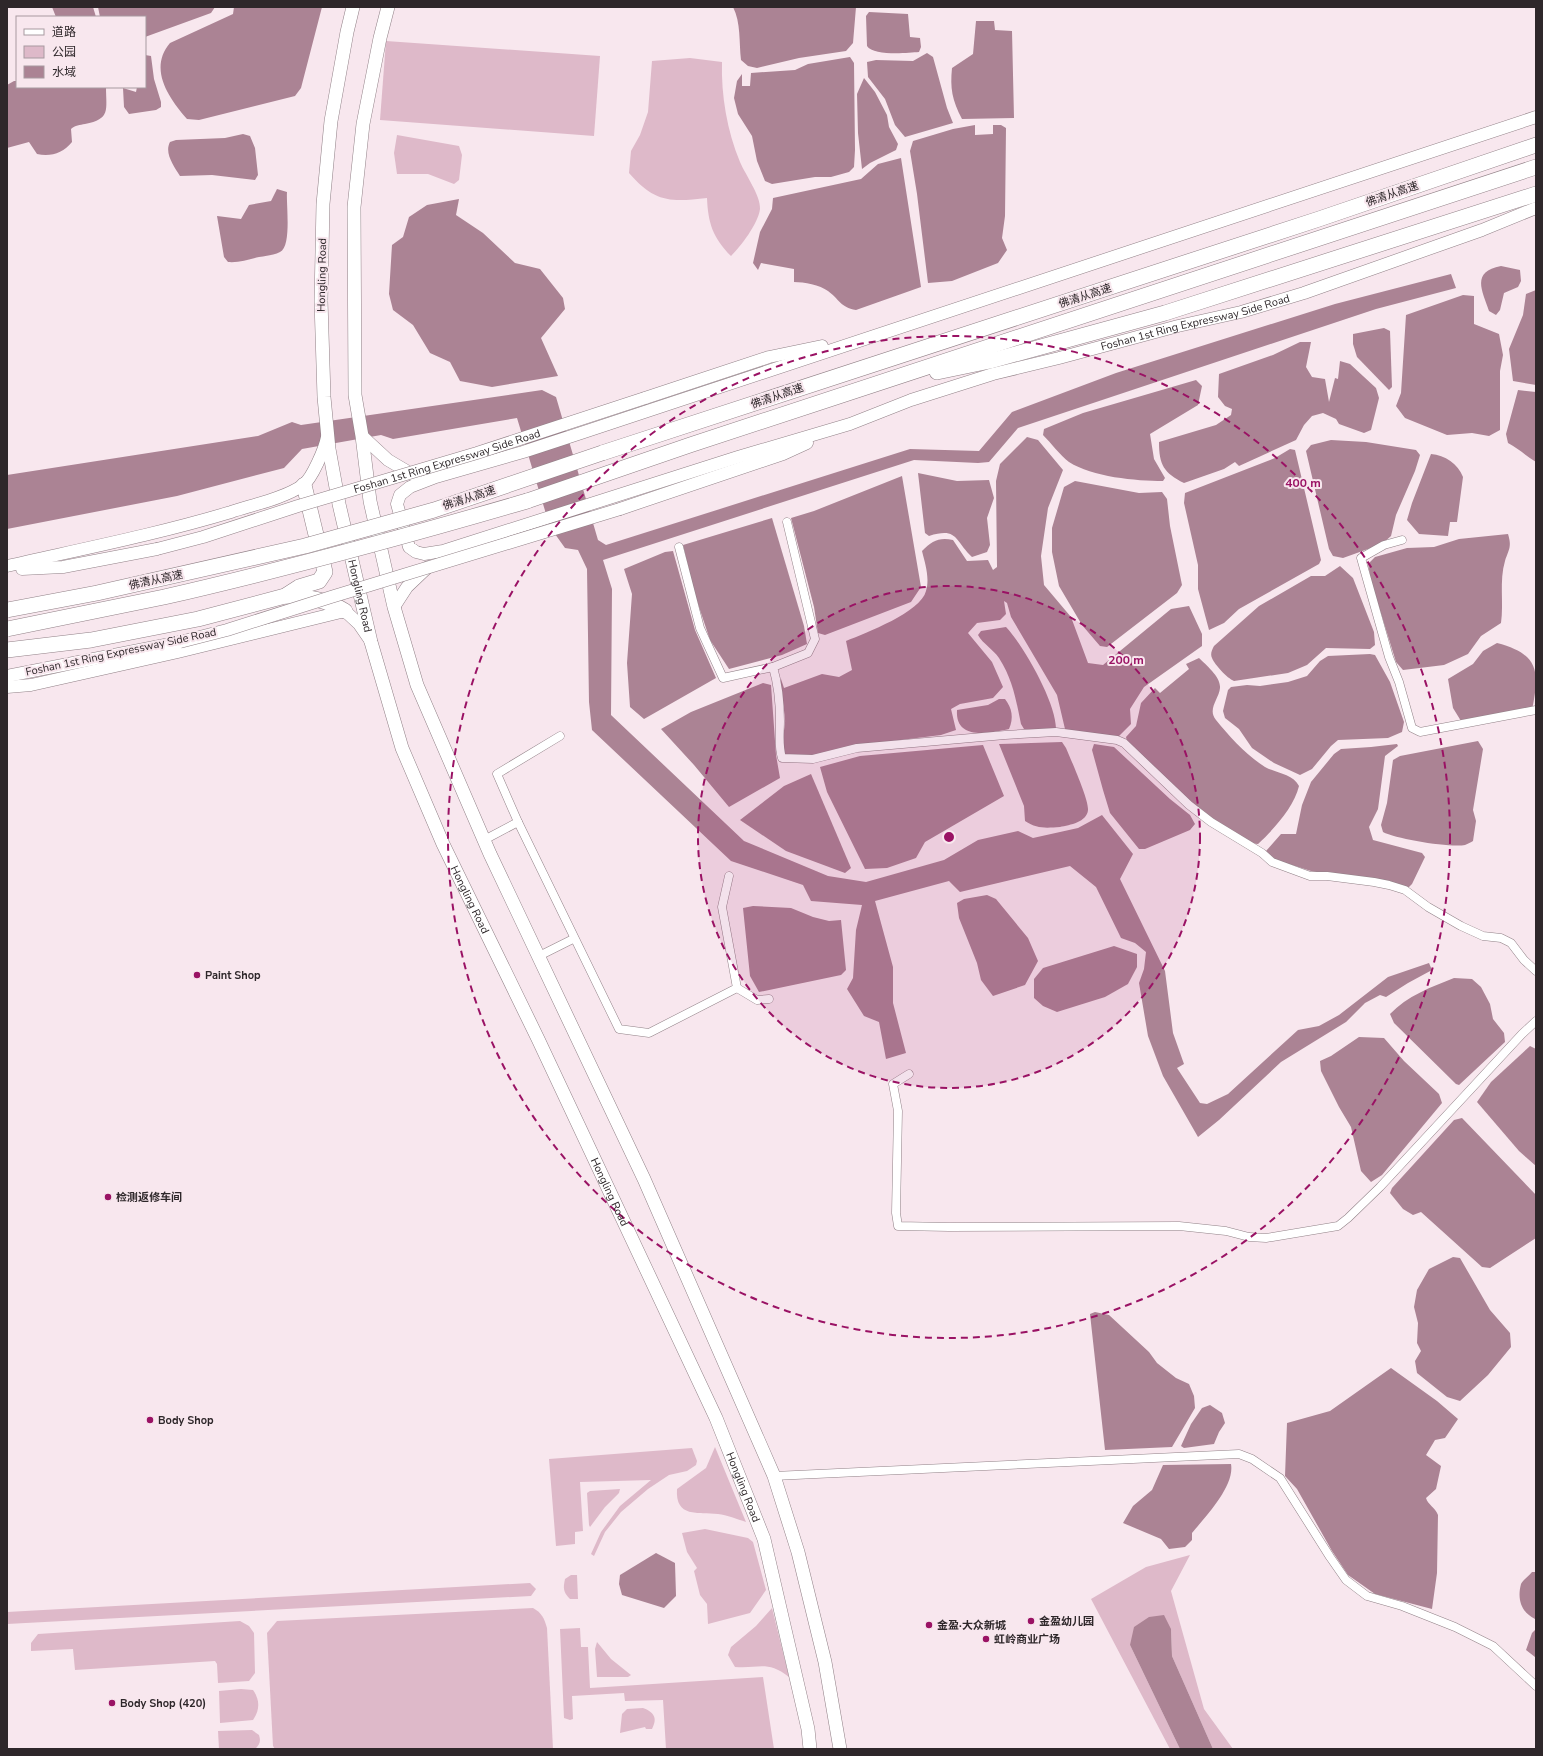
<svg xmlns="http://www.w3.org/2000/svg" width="1543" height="1756" font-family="'Nunito Sans','Noto Sans SC',sans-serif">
<rect width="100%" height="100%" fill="#f8e7ee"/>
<g fill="#deb9c9">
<path d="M386 41 600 56 594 136 380 120Z"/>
<path d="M690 58 722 62C721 95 727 131 740 162 745 174 761 196 760 209 758 224 741 246 731 256 713 238 708 223 707 198 671 202 655 203 629 173L631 151 640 135 648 112 652 61Z"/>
<path d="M397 135 459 146 462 155 459 180 454 184 428 174H397L394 153Z"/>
<path d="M715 1447 746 1522C737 1519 727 1515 718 1514 698 1512 675 1518 677 1489L706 1468Z"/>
<path d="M692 1448 697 1461 696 1465 687 1471 669 1475 648 1489 621 1512 605 1532 594 1556 591 1554 601 1532 620 1506 651 1480 580 1482 583 1531 575 1532V1544L556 1546 549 1459Z"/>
<path d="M620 1489 619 1493 605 1507 590 1527 589 1525 587 1493 590 1491Z"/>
<path d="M705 1529 748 1538 753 1542 766 1590 750 1613 708 1624 707 1604 700 1595 694 1571 697 1568 687 1552 682 1533Z"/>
<path d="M1190 1555 1171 1591 1204 1709 1233 1749H1213L1172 1656 1171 1629 1130 1645 1180 1749H1170L1091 1599 1146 1567Z"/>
<path d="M571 1575H577L578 1599H570C563 1592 563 1588 565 1579Z"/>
<path d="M530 1583 536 1589 531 1596 7 1624V1612Z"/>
<path d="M533 1608C542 1613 544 1618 547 1628L553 1749H275L273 1746 267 1633 277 1621Z"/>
<path d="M772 1608 789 1677C767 1660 759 1669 735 1667L728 1655 731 1647 756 1626Z"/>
<path d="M240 1621 249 1626 254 1633 255 1673 249 1681 218 1683 217 1664 215 1661 75 1670 73 1649 31 1651V1643L38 1634Z"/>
<path d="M580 1628 581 1647H588L590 1688 763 1677 774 1749H666L663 1700 625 1701 624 1693 572 1696 573 1719 570 1720 564 1718 560 1629Z"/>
<path d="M597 1642 611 1659 631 1675 628 1677H597L595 1649Z"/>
<path d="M241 1689 253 1690C260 1700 260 1710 253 1720L220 1723 219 1691Z"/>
<path d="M643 1708C654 1712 658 1718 652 1729H646L645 1727 620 1733 622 1714 627 1709Z"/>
<path d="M252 1730 259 1735C261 1741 260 1744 255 1749H219L218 1731Z"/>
</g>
<g fill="#ab8394">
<path d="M52 7H93L96 17H56Z"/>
<path d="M98 7H215L211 13 145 37V17H100Z"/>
<path d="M234 7H322L301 88 295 96 199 120 187 119C169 98 148 69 170 43L233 14Z"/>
<path d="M733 7H856L853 43 846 51 799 58 757 68 748 66 741 60C739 43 741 22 733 7Z"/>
<path d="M869 12 908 14 910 37 920 38 921 47 919 52C907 53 873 56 867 46L866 16Z"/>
<path d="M976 21H994L995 30 1012 31 1014 118 962 119C952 100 950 88 952 68L973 54Z"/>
<path d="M927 53 933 57 947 108 953 123 905 137 895 125 885 99 868 77 867 62 876 60 913 61Z"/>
<path d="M145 55 151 56 154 79 161 102V107L156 110 129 114 124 107 123 88 136 92 137 87H145Z"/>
<path d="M850 57 854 63 855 150 854 167 849 172 831 177H815L772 184 765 181 757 161 752 136 738 114 734 98 737 81 742 74V86H750L751 73 795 70 808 64Z"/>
<path d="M864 78 875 92 887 115 889 127 898 144 896 150 870 163 862 169 858 133 857 94Z"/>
<path d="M14 81H17V87H106C106 110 111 119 85 124 80 125 75 125 71 129L72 142C63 153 51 157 37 154L29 142 7 148V85Z"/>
<path d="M975 125V135L993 134V125H1001L1006 128 1005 216 1002 238 1007 250 998 263 952 281 928 283 917 194 910 151 913 141 953 129Z"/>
<path d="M243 134 250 136 255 148 258 175 255 180 212 175 180 176C174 166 164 153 170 142L176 140 225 138Z"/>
<path d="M901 158 921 287 856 310C840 307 840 300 828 291 820 285 804 282 794 282V269L761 263 758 270 753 263 760 232 772 209 773 198 861 179 878 164Z"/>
<path d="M277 189 287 192C286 204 292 246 280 252 274 255 266 256 259 257 249 259 239 263 228 262L224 257 217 216 241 219 249 205 271 201Z"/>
<path d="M459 199 456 215 483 233 515 263 540 269 563 298 565 309 541 338 558 376 492 387 460 381 450 362 430 353 413 325 393 310 389 294 392 245 403 237 409 217 427 205Z"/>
<path d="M1501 266 1520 270 1521 281 1518 287 1504 293 1500 310 1496 315 1489 311C1482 290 1471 272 1501 266Z"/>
<path d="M1451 274 1456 288 1376 309 1018 428 989 462 978 463 914 460 603 560 612 589 611 715 744 841 828 876 866 882 944 860 978 840 1018 831 1033 838 1078 828 1102 815 1133 854 1120 879 1165 971 1173 1033 1184 1064 1177 1068 1200 1103 1207 1104 1228 1094 1298 1030 1319 1026 1339 1015 1388 977 1429 963 1432 970 1408 983 1386 997 1380 995 1365 1003 1346 1022 1281 1062 1219 1120 1198 1137 1163 1076 1148 1036 1139 983 1144 969 1146 952 1135 943 1121 938 1096 887 1070 866 960 892 949 881 875 901 893 967V1003L906 1053 886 1059 879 1022 864 1016 847 989 853 978 856 930 862 905 811 901 803 885 731 861 592 730 589 702 587 569 578 550 565 548 550 527 517 418 393 439 381 435 302 449 284 468 177 496 7 529V475L258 436 292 422 301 425 542 390 556 397 598 540 606 545 910 449 979 451 1012 412 1116 373 1335 304Z"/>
<path d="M1536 290V385L1513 381 1509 349 1523 315 1526 294Z"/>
<path d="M1463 295 1474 296V324L1499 334 1503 355 1500 371V430L1489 436 1472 433 1447 435 1405 418 1396 406 1401 393 1406 315Z"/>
<path d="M1384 328 1390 331 1392 387 1389 390 1357 357 1353 344V334Z"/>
<path d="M1300 342H1311L1306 367 1312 377 1325 379 1329 402 1335 378 1338 379 1340 361 1350 364 1376 388 1379 398 1371 430 1364 433 1339 424 1336 419 1323 413 1312 416 1304 425 1296 440 1239 466 1235 462 1224 469 1184 483C1164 473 1159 465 1159 442L1216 425 1231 415 1232 409 1225 406 1218 397 1219 374 1273 355Z"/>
<path d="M1196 380 1202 386 1198 405 1150 434 1154 459 1165 478 1163 481C1136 481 1092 477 1069 462 1060 455 1051 443 1043 435L1044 429 1083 413Z"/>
<path d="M1518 390 1536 392V462C1526 456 1518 448 1508 443L1506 434Z"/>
<path d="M1027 437 1038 440 1063 470 1048 508 1041 556 1044 585 1071 617 1088 663 1103 665 1171 609 1189 606 1202 634V646L1144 687 1130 709 1131 724 1117 738 1083 734 1065 729 1057 695 1011 617 1007 603 1004 601 1006 614 1000 620 977 623 968 633 992 662 1003 687 993 698 960 704 951 709 956 730 941 735 852 746 806 757 786 756C777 741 786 734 785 719 785 706 776 692 781 679L784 688 822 674 839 677 852 670 846 641C866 633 921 612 926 591 930 578 925 563 922 551 932 541 939 537 953 540L967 561 988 560 993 570 997 567 996 481 1000 464Z"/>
<path d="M1331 440 1366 442 1416 450 1420 455 1415 471 1396 515 1391 536 1382 544 1343 558 1333 556 1329 549 1306 451 1311 445Z"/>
<path d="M1290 449 1295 450 1321 560 1319 564 1239 609 1224 623 1209 630 1198 589V565L1184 503 1185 493 1275 458Z"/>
<path d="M1431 454C1445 455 1458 464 1463 477L1457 522H1450L1448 536 1419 534 1407 520 1412 503Z"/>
<path d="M918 473 957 481 989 480 994 498 987 518 990 545 987 552 972 557C954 540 958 527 929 536L925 533Z"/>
<path d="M902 476 921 587 911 602 825 635 818 633 814 607 791 518 814 511Z"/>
<path d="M1075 481 1139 493 1162 492 1167 499 1170 526 1182 585 1177 593 1107 647 1100 646 1082 625 1059 586 1052 552V528L1064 487Z"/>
<path d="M772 518 804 626 807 644 782 655 729 669 710 640 695 595 683 545Z"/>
<path d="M1508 534C1512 547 1509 549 1505 561 1499 581 1504 603 1501 623L1481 636 1468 654 1444 665 1403 670 1396 662 1371 581 1368 564 1375 557 1407 548 1434 547 1459 539Z"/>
<path d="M673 551 695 630 716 678 644 719 630 707 627 663 632 594 624 569 665 552Z"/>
<path d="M1340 566 1353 578 1374 632 1375 645 1370 649 1326 648 1307 665 1288 673 1234 681C1227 678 1215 665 1212 658 1210 654 1212 650 1214 646L1259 606 1311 576H1325Z"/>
<path d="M1006 627C1024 646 1057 704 1056 730L1024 729 1021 724C1016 700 1013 680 999 658 993 649 983 644 978 635L981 631Z"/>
<path d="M1497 643C1539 654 1540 671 1532 710L1461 721 1453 708 1448 679 1473 664 1483 651Z"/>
<path d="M1370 654 1375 655 1390 682 1404 722 1402 732 1388 738 1338 740 1331 746 1312 769 1300 775 1274 763 1252 748 1239 729 1225 718 1223 711 1228 690 1231 687 1247 685 1260 686 1288 682 1307 676 1320 661 1328 656Z"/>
<path d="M1199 658C1206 665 1221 677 1220 688 1219 699 1207 709 1216 720 1230 737 1246 755 1265 767 1276 773 1293 774 1299 786 1294 807 1274 829 1258 844L1247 843 1188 802 1127 742 1126 737 1136 726 1141 703 1155 688 1160 693 1189 669 1186 664Z"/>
<path d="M763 683 771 685 776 755 780 778 729 807 694 765 661 729 691 712Z"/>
<path d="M999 699H1005C1012 708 1014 718 1009 729 990 733 955 741 957 710L988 705Z"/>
<path d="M1478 741 1483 749 1473 810 1476 821 1473 841C1471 842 1468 844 1465 845 1451 848 1396 839 1383 832L1381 825 1387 803 1393 760 1400 756Z"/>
<path d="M1062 742 1066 748C1071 760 1089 800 1088 810 1087 822 1070 825 1060 827 1046 828 1037 829 1025 821L1024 806 999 744Z"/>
<path d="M1094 744 1114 747 1170 799 1190 815 1195 824 1190 830 1145 849H1139L1110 813 1103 790 1092 750Z"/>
<path d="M1397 744 1398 746 1385 756 1378 809 1369 827 1373 840 1422 853 1425 857 1412 884 1408 888 1311 871 1273 859 1266 851 1281 834H1296L1302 805 1311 782 1334 754 1341 749 1371 747Z"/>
<path d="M983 745 1004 796 925 842 916 858 887 868 865 869 827 792 820 767 860 756Z"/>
<path d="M811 774 851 868 845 873 786 851 740 820 784 786Z"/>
<path d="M987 895 996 899 1028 938 1038 961 1025 985 993 996 981 980 977 963 959 918 957 903 964 899Z"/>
<path d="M753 906 791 908 813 917 829 921 841 920 846 970 841 975 759 992 750 976 743 908Z"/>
<path d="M1114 946 1137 954V967L1128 984 1105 997 1057 1012 1043 1006 1034 998V979L1043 968Z"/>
<path d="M1454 978 1472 979 1481 987 1490 1004 1493 1019 1504 1033 1505 1042 1459 1085 1456 1084 1394 1023 1390 1014C1407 996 1431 987 1454 978Z"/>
<path d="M1359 1037 1384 1038 1404 1061 1439 1094 1442 1103 1382 1175 1371 1182 1361 1171 1351 1127 1339 1107 1321 1071 1320 1061 1331 1056Z"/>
<path d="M1530 1046 1536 1049V1166L1519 1151 1477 1102 1491 1082Z"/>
<path d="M1462 1118 1536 1195V1238L1490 1268 1482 1267 1421 1212 1413 1215 1403 1209 1390 1193 1392 1188 1454 1120Z"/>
<path d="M1453 1257 1460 1258 1490 1310 1510 1333 1511 1347 1488 1375 1460 1401 1447 1397 1417 1373 1415 1361 1421 1351 1417 1343 1418 1323 1414 1307 1417 1290 1429 1269Z"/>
<path d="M1095 1312 1109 1315 1149 1352 1157 1363 1176 1378 1189 1384 1194 1396 1195 1408 1172 1447 1105 1450 1090 1314Z"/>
<path d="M1391 1368 1437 1401 1458 1419 1445 1438 1435 1440 1426 1455 1441 1466 1436 1489 1426 1498C1428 1505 1435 1507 1438 1515L1437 1573 1432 1609 1375 1594 1348 1575 1332 1551 1297 1489 1285 1476 1287 1423 1330 1411Z"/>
<path d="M1210 1405 1222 1413 1225 1423 1219 1432 1214 1444 1184 1448 1181 1446 1191 1424 1202 1408Z"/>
<path d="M1231 1464C1235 1486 1205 1517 1192 1533V1540L1185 1547 1169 1549 1161 1539 1123 1523 1133 1506 1152 1490 1163 1465Z"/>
<path d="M656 1553 675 1563 676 1596 664 1608 622 1595 619 1584 620 1575Z"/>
<path d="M1532 1572H1536L1535 1619C1521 1612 1517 1599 1521 1584 1523 1580 1529 1576 1532 1572Z"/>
<path d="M1164 1615 1171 1629 1172 1656 1213 1749H1180L1130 1645 1134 1627 1149 1617Z"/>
<path d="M1536 1629V1664L1535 1657 1526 1650 1532 1633Z"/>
</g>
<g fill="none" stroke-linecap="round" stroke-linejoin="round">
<g stroke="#918187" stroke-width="9">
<g id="minor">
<path d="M787 522 815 639 808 653 773 667C778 684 780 703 780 721 780 734 778 745 782 758L813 759 857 748 1005 735 1056 732 1117 740 1124 743 1189 805 1211 822 1262 853 1272 862 1310 876H1327L1374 882 1389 885 1405 890 1428 907 1461 926 1483 936 1501 938 1511 943 1524 960 1536 971"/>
<path d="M1402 540 1384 545 1361 558 1389 657 1399 682 1412 728 1420 732 1536 710"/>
<path d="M679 547 700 628 723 678 773 667"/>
<path d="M560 736 497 774 518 822 619 1029 649 1033 737 988 722 907 729 876"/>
<path d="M484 840 518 822"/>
<path d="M539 956 573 939"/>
<path d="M737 988 757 1000 769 999"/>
<path d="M909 1074 893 1084 898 1111 896 1213 898 1226 949 1227 1179 1226 1226 1231 1249 1237 1266 1238 1338 1226 1348 1218 1380 1187 1522 1034 1536 1021"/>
<path d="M774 1476 1239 1454 1252 1459 1280 1478 1330 1557 1346 1580 1367 1596 1402 1606 1455 1627 1493 1646 1536 1686"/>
</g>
</g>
<g stroke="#918187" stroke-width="13">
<g id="secondary">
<path id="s1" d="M1536 117 581 433 523 452 436 477 410 487 400 495 397 504 409 547 416 552 424 554 443 551 738 457 850 424 911 400 993 374 1059 358 1178 326 1241 312 1304 293 1482 230 1536 208"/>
<path d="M645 398 769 357 822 346"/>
<path d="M362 436 388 460 415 476"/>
<path d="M620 509 783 454 807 443"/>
<path d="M7 566C82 549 158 534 231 512 252 505 285 498 303 485 312 479 325 448 327 437"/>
<path d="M22 569 63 567 157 549"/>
<path d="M394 607 407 587 428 567"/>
<path d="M7 676 180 642"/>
<path d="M7 687 31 685 178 652 345 611 359 624 370 640"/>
</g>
</g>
<g stroke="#918187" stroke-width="14">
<g id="primary">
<path id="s2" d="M353 7 347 32 331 121 323 204 321 301 324 397 329 449 339 504 371 642 402 748 443 844 538 1039 716 1418 764 1539 808 1729 810 1749"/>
<path d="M388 7 380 38 363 124 354 207 355 395 362 436 370 501 394 607 417 685 490 854 644 1179 774 1476 798 1552 825 1662 840 1749"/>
</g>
</g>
<g stroke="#918187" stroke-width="16">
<g id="motorway">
<path d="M937 372 990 361 1165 313 1536 194"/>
<path d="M602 453 1319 219 1536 145"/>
<path d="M527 501 690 445 1536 167"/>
<path d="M285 596C307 597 326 599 345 611"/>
<path d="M7 650 91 640 198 619 285 596 299 587 319 581 325 572 304 485"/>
</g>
</g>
<use href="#minor" stroke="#fff" stroke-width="8"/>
<use href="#secondary" stroke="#fff" stroke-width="12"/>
<use href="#primary" stroke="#fff" stroke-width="13"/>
<use href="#motorway" stroke="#fff" stroke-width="15"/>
<g stroke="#918187" stroke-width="13" stroke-linecap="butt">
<g id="secondary-bridge">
<path id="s3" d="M157 549 203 537 298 506 477 453 645 398"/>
<path d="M180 642 227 630 331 597 620 509"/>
</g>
</g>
<g stroke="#918187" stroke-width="16" stroke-linecap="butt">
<g id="motorway-bridge">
<path d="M7 610 97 593 305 546 434 510 602 453"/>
<path d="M7 629C59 618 112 608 164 597 286 569 407 536 527 501"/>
</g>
</g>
<use href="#secondary-bridge" stroke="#fff" stroke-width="12"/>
<use href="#motorway-bridge" stroke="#fff" stroke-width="15"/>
</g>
<circle cx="949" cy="837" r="251" fill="#9a1264" fill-opacity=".12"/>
<g fill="none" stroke="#9a1264" stroke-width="2" stroke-dasharray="7 5">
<circle cx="949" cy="837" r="251"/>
<circle cx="949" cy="837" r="501"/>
</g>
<g fill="#9a1264" stroke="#f8e7ee" stroke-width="1.5">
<circle cx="197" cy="975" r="4"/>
<circle cx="108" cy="1197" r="4"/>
<circle cx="150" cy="1420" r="4"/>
<circle cx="1031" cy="1621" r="4"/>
<circle cx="929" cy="1625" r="4"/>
<circle cx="986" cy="1639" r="4"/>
<circle cx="112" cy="1703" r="4"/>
</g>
<g text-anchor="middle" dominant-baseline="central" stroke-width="4" stroke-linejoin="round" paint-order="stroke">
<g font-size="11" fill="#2e272a" stroke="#f8e7ee">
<text transform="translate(1392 194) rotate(-19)">佛清从高速</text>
<text transform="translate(322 275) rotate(-89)">Hongling Road</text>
<text transform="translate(1085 296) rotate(-18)">佛清从高速</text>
<text stroke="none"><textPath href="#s1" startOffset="2075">Foshan 1st Ring Expressway Side Road</textPath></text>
<text transform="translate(777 396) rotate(-19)">佛清从高速</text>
<text stroke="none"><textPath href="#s3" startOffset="303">Foshan 1st Ring Expressway Side Road</textPath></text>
<text transform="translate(469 498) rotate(-18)">佛清从高速</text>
<text transform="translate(156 580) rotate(-12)">佛清从高速</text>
<text stroke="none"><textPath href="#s2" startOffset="595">Hongling Road</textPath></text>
<text transform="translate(121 652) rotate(-12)">Foshan 1st Ring Expressway Side Road</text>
<text stroke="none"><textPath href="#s2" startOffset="919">Hongling Road</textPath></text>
<text stroke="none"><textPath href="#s2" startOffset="1243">Hongling Road</textPath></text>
<text stroke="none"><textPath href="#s2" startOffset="1567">Hongling Road</textPath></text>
</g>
<g font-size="11" font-weight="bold" fill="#2e272a" stroke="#f8e7ee" text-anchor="start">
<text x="205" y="975">Paint Shop</text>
<text x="116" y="1197">检测返修车间</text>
<text x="158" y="1420">Body Shop</text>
<text x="1039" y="1621">金盈幼儿园</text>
<text x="937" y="1625">金盈·大众新城</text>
<text x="994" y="1639">虹岭商业广场</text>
<text x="120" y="1703">Body Shop (420)</text>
</g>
</g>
<circle cx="949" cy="837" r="6" fill="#9a1264" stroke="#f8e7ee" stroke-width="2"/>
<g font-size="12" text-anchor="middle" font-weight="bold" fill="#9a1264" stroke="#f8e7ee" stroke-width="4" stroke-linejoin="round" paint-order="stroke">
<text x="1303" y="487">400 m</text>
<text x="1126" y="664">200 m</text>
</g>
<rect width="1543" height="1756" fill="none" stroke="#2e272a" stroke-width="16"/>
<rect x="16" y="16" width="130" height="72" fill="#f8e7ee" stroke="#a79aa0"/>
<rect x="24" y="29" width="20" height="6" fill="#ffffff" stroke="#a79aa0"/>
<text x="52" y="36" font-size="12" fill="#2e272a">道路</text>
<rect x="24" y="46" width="20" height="12" fill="#deb9c9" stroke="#a79aa0"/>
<text x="52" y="56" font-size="12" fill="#2e272a">公园</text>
<rect x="24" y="66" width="20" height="12" fill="#ab8394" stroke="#a79aa0"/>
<text x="52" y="76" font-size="12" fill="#2e272a">水域</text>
</svg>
